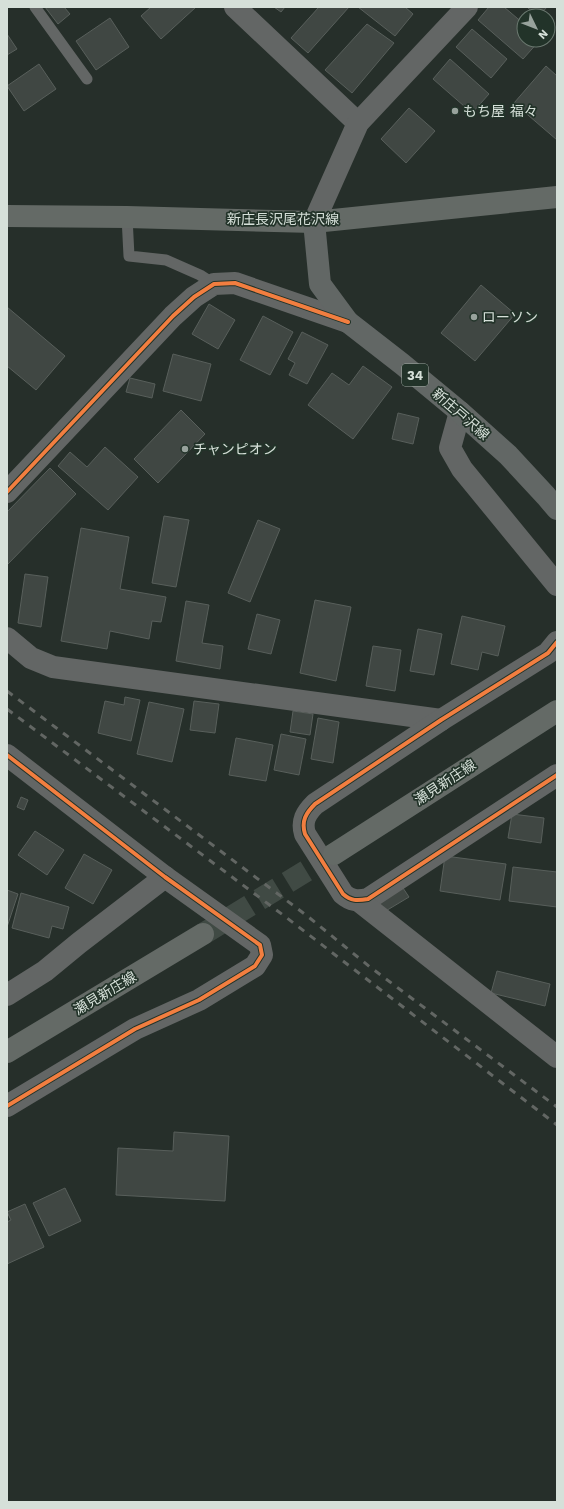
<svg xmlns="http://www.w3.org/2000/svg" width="564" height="1509" font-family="'Work Sans','Noto Sans JP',sans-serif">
<rect width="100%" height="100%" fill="#262f2a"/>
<g fill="#404743" stroke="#585f5b">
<path d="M45 7H64L70 14 58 24Z"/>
<path d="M151 7H196L161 39 141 16Z"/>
<path d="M274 7H285L281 12Z"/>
<path d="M319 7H349L308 53 291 38Z"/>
<path d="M358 7H405L413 14 395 36Z"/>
<path d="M489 7H504L524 24V40H540L523 59 478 20Z"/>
<path d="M527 7H547L539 16H537Z"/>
<path d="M110 18 129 47 96 70 76 41Z"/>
<path d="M367 24 394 43 352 93 325 70Z"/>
<path d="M472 29 507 59 491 78 456 47Z"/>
<path d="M7 34 17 49 7 55Z"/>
<path d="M450 59 489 94 472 113 433 79Z"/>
<path d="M39 64 56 89 24 111 7 86Z"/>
<path d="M546 66 557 76V140L514 103Z"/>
<path d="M409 108 435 131 406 163 381 139Z"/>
<path d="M481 285 515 314 475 361 441 333Z"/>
<path d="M209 304 235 320 218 349 192 334Z"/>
<path d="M7 307 65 356 36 390 7 366Z"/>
<path d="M263 316 293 332 270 375 240 360Z"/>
<path d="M302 332 328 345 307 384 289 375 295 363 288 359Z"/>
<path d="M173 354 211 364 201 401 163 391Z"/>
<path d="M363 366 392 387 353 439 308 405 332 373 349 385Z"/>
<path d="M130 378 155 384 152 398 126 392Z"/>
<path d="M181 410 205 434 158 483 134 459Z"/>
<path d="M398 413 419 418 413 444 392 439Z"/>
<path d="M105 447 138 477 108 510 58 466 70 452 87 467Z"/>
<path d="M50 468 76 494 7 565V512Z"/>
<path d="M164 516 189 520 176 587 152 583Z"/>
<path d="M258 520 280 529 250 602 228 593Z"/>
<path d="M81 528 129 537 120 589 166 597 161 622 152 621 149 639 110 631 107 649 61 641Z"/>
<path d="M25 574 48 577 41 627 18 623Z"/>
<path d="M315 600 351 607 336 681 300 673Z"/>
<path d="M186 601 209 605 202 643 223 646 220 669 176 661Z"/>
<path d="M257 614 280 620 271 654 248 649Z"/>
<path d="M462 616 505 626 498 656 482 652 478 670 451 664Z"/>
<path d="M418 629 442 634 434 675 410 671Z"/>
<path d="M373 646 401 650 395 691 366 686Z"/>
<path d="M125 697 140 700 131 741 98 733 105 701 124 705Z"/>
<path d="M194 701 219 704 215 733 190 730Z"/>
<path d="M149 702 184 709 172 762 137 754Z"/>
<path d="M293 711 313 714 310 735 290 732Z"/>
<path d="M318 718 339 722 333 763 311 759Z"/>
<path d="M281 734 306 739 299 775 274 770Z"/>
<path d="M236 738 273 745 266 781 229 775Z"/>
<path d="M21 797 28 800 24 810 17 807Z"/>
<path d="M512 814 544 818 541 843 508 838Z"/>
<path d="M35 831 64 850 47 875 18 855Z"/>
<path d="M84 854 112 870 93 904 65 888Z"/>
<path d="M445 856 506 864 500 900 440 891Z"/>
<path d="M513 867 557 872V907L509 901Z"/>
<path d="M401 885 409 897 384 912 377 900Z"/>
<path d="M7 890 18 894 7 927Z"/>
<path d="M21 893 69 907 63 929 52 926 49 938 12 928Z"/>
<path d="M497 971 550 984 545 1006 491 993Z"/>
<path d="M174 1132 229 1136 225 1201 116 1195 118 1148 173 1151Z"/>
<path d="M65 1188 81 1221 49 1236 33 1203Z"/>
<path d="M25 1204 44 1247 7 1264V1222L11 1220 7 1212Z"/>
</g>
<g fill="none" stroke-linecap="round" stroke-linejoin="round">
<path stroke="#404a44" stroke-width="22" stroke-dasharray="22 11" stroke-linecap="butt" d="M203 934 334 854"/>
<g stroke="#636665" stroke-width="11">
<path d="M35 7 87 79"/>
<path d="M127 217 129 256 166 260 200 275 214 284"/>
</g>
<g stroke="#636665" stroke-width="22">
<path d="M235 7 358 123"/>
<path d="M314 222 358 123 467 7"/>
<path d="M460 412 450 448 462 469 557 585"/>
<path d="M7 492 173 316 194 297 214 284 235 283 348 322"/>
<path d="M7 638 31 658 53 667 441 720"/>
<path d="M557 642 548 653 441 720 315 804C306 813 301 821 305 834L343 894C351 901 357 901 368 899L557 775"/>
<path d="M7 755 165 877 260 945 262 955 255 966 199 1000 135 1029 7 1106"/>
<path d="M359 901 557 1057"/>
<path d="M7 995 45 971 79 943 165 877"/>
</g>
<g stroke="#646a66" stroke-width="22">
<path d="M7 216 127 217 314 222 557 197"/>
<path d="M334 854 557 711"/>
<path d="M7 1052 203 934"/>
</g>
<path stroke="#626765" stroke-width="22" d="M314 222 320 284 348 322 402 364 460 412 508 455 546 496 557 509"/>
<g stroke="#626663" stroke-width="3" stroke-dasharray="7 7" stroke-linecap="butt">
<path d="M7 691 306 915 370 967 557 1107"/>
<path d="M7 709 287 918 557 1125"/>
</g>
<g stroke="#223329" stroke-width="6">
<g id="cycleway">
<path d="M7 492 173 316 194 297 214 284 235 283 348 322"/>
<path d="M557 642 548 653 441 720 315 804C306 813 301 821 305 834L343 894C351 901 357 901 368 899L557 775"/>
<path d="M7 755 165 877 260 945 262 955 255 966 199 1000 135 1029 7 1106"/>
</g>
</g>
<use href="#cycleway" stroke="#f27e40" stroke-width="4"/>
</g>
<g fill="#98a29c" stroke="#223329" stroke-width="1.5">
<circle cx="455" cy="111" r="4"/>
<circle cx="474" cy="317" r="4"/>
<circle cx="185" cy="449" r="4"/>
</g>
<g text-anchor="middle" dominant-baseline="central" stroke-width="3.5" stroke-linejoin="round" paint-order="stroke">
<rect fill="#223329" stroke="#a0aca4" stroke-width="1" x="402" y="364" width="26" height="22" rx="3"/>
<g font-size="13" font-weight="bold" fill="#d6e0d9">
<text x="415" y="375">34</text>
</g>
<g font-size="14" fill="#d6e0d9" stroke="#223329" text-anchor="start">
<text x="463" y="111">もち屋 福々</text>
<text x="482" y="317">ローソン</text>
<text x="193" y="449">チャンピオン</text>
</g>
<g font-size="14" fill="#d6e0d9" stroke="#223329">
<text x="283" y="219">新庄長沢尾花沢線</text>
<text transform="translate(461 414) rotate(41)">新庄戸沢線</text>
<text transform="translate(445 782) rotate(-33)">瀬見新庄線</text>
<text transform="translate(105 993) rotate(-31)">瀬見新庄線</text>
</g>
</g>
<rect width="564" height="1509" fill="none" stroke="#d6e0d9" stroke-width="16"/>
<g transform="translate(536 28) rotate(133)"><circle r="19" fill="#223329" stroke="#6a786f"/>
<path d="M0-3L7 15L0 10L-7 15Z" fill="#98a29c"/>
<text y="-6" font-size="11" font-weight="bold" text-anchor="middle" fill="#d6e0d9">N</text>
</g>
</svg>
